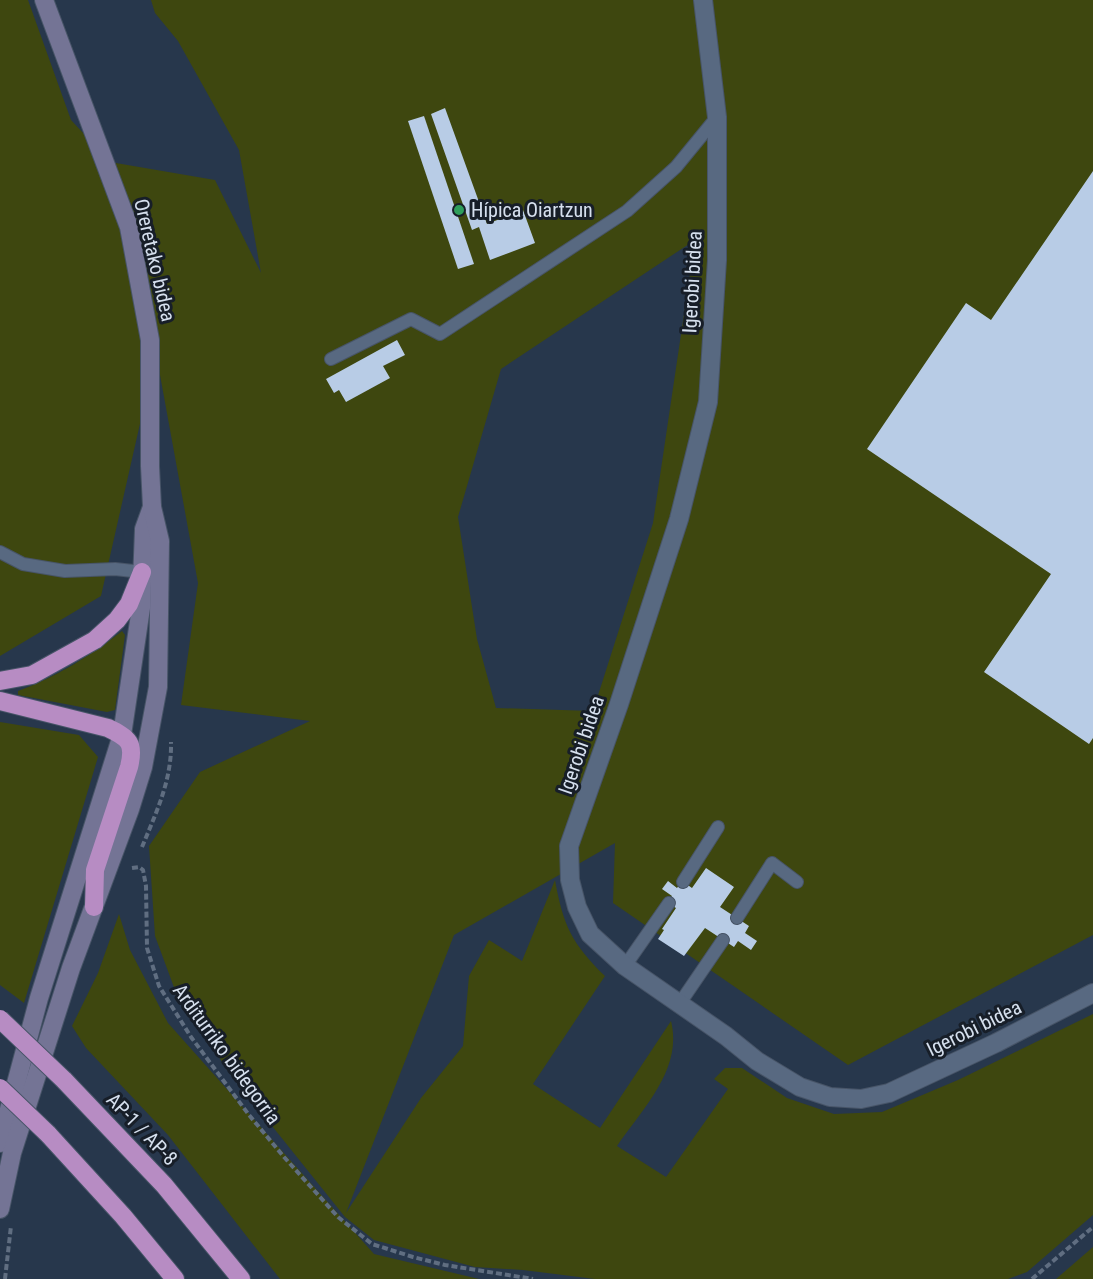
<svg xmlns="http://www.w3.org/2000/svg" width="1093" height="1279" font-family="'Roboto Condensed',sans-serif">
<rect width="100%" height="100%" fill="#27374c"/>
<g fill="#3e470f" fill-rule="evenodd">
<path d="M0 0H28L71 120 110 162 215 180 261 273 239 150 178 41 155 13 151 0H1093V935L848 1065 613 903 615 843 454 935 346 1213 421 1098 463 1046 469 976 489 940 522 961 555 880C563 925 572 944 605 976L533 1084 600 1128 671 1021C683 1069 643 1108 617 1146L666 1177 728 1089 714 1079 725 1068H742L787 1098 834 1114 882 1112 958 1080 1093 1014V1215L1027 1272 1008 1279H595L523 1270 475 1267 374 1240 345 1217 228 1071 175 990 155 936 149 846 200 772 310 721 181 705 198 583 156 353 101 596 0 656ZM695 240 653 523 593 711 496 708 477 639 458 517 501 369Z"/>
<path d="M122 631 125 635 115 710 107 712 18 695V691C56 677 90 656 122 631Z"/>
<path d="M0 722 79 735 98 757 24 1003 0 985Z"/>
<path d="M119 914 130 950 168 1023 374 1254 479 1279H280L168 1135 86 1048 72 1026 98 973Z"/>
<path d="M1093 1247V1279H1056Z"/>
</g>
<g fill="#b8cce6">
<path d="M445 108 487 224 523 210 535 243 490 260 479 227 472 230 431 114Z"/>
<path d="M424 116 474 264 458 269 408 121Z"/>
<path d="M1093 171V738L1089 744 984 672 1051 574 867 449 966 303 991 320Z"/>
<path d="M397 340 405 355 383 366 390 378 346 402 339 390 334 393 326 379Z"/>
<path d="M706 868 734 887 720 907 749 926 745 933 757 941 751 950 738 941 734 947 705 928 684 956 658 939 664 930 662 929 676 908 668 903 672 896 662 889 668 881 677 888 682 881 692 888Z"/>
</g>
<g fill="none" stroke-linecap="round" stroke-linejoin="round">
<g stroke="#475467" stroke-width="14">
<g id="lane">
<path d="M331 359 411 319 440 334 627 211 676 167 717 117"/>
<path d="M0 552 23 564 65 571 115 569 142 572"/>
<path d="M683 882 718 827"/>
<path d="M737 918 772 863 797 882"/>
<path d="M625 966 669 903"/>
<path d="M680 1003 723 940"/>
</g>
</g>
<g stroke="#475467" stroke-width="20">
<path id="street" d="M703 0 717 117V260L708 402 679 519 619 704 569 846 570 880 577 907 590 934 625 966 726 1036 757 1061 800 1087 830 1097 861 1099 889 1093 996 1043 1093 993"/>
</g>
<g stroke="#475467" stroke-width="20">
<g id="secondary">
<path d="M0 1143 39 998 122 735 141 608 144 529 152 507"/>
<path d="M0 1209 12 1153 71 968 130 809 143 767 158 687 160 541 152 507 150 466V340L129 227 44 0"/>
</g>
</g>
<g stroke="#475467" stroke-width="20">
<g id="highway">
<path d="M0 681 32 675 95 640 117 620 129 604 142 572"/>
<path d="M0 701 108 728C129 738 135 743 129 767L95 870 94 907"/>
<path d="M64 1080 164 1185 241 1279"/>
<path d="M48 1134 123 1216 175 1279"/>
</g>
</g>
<g stroke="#606e81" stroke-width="4" stroke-dasharray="6 3" stroke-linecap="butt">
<path d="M142 847C156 813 172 780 171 742"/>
<path d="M132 868 139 867 143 870 146 886 147 948 159 986 191 1037 249 1115 284 1157 338 1217 372 1244 413 1257 445 1265 533 1279"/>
<path d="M5 1279 11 1226"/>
<path d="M1032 1279 1093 1227"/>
</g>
<use href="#lane" stroke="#586981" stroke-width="12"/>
<use href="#street" stroke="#586981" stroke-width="18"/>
<use href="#secondary" stroke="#747495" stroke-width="18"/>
<use href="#highway" stroke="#b78cc3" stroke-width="18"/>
<g stroke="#475467" stroke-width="20" stroke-linecap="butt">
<g id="highway-bridge">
<path d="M0 1019 64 1080"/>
<path d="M0 1088 48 1134"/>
</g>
</g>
<use href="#highway-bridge" stroke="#b78cc3" stroke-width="18"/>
</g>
<circle fill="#2e9e5b" stroke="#171e28" stroke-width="2" cx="459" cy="210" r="6"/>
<g text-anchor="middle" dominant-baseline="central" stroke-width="6" stroke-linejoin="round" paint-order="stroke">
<g font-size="20" fill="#d6e0ee" stroke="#171e28" text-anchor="start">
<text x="471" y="210">Hípica Oiartzun</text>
</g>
<g font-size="20" fill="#d6e0ee" stroke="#171e28">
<text transform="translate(155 260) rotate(77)">Oreretako bidea</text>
<text transform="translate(692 282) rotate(-87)">Igerobi bidea</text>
<text transform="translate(581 745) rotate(-71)">Igerobi bidea</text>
<text transform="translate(974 1028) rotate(-26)">Igerobi bidea</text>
<text transform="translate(227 1054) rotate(54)">Arditurriko bidegorria</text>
<text transform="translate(142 1129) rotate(46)">AP-1 / AP-8</text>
</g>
</g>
</svg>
